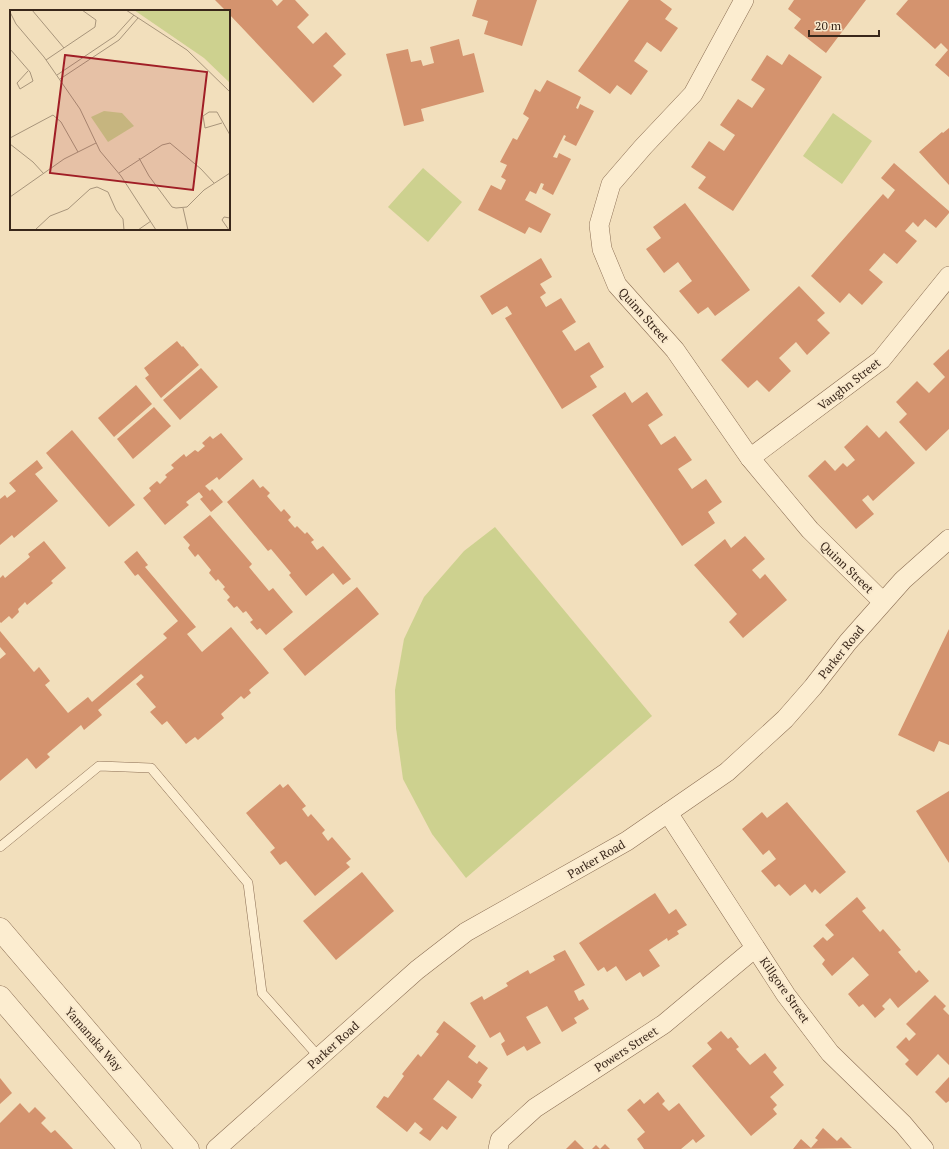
<svg xmlns="http://www.w3.org/2000/svg" width="949" height="1149" font-family="'PT Serif',serif">
<rect width="100%" height="100%" fill="#f2dfbc"/>
<g fill="#cdd18f">
<path d="M833 113 872 141 842 184 803 156Z"/>
<path d="M423 168 462 202 428 242 388 207Z"/>
<path d="M495 527 652 716 466 878 432 834 403 779 396 728 395 690 404 639 424 597 464 551Z"/>
</g>
<g fill="#d4936e">
<path d="M215 0H272L277 6 283 0H295L309 15 297 27 313 44 326 32 346 54 333 66 342 75 313 103 229 14V11H226Z"/>
<path d="M477 0H537L522 46 484 34 488 21 472 16Z"/>
<path d="M629 0H660L672 9 665 19 678 28 661 52 647 42 634 61 648 71 631 95 617 85 610 94 578 71Z"/>
<path d="M794 0H866L826 53 794 28 801 19 788 9Z"/>
<path d="M908 0H949V77L935 65 948 50 941 43 935 49 896 14Z"/>
<path d="M459 39 463 56 474 53 484 92 421 109 424 121 404 126 386 54 408 49 411 62 421 60 423 66 434 63 430 47Z"/>
<path d="M789 54 822 77 733 211 698 188 706 177 691 167 709 141 724 151 735 135 720 125 738 99 752 108 765 89 751 80 767 55 782 65Z"/>
<path d="M547 80 581 97 576 108 578 109 580 104 594 111 576 146 564 140 566 136 564 135 553 157 557 158 559 153 571 159 553 195 542 189 544 184 541 183 536 194 530 191 525 200 551 214 541 233 529 227 525 234 478 210 491 185 501 190 506 180 501 177 507 165 500 162 513 138 517 140 529 118 523 114 535 89 540 92Z"/>
<path d="M949 128V185L919 152 942 132 943 133Z"/>
<path d="M894 163 949 211V213L936 228 925 219 918 227 913 222 905 231 917 241 897 264 884 253 869 270 883 282 862 305 849 293 840 303 811 276 883 194 888 199 895 190 881 178Z"/>
<path d="M685 203 750 290 715 316 708 307 698 314 679 291 692 281 678 262 664 273 646 249 661 238 653 227Z"/>
<path d="M541 258 552 277 540 284 546 293 540 297 546 307 561 298 576 322 562 331 575 351 589 342 604 367 590 376 597 387 562 409 505 318 512 314 507 306 492 315 480 296Z"/>
<path d="M799 286 825 313 817 320 830 333 807 355 796 342 779 358 791 371 769 392 757 380 748 388 721 360Z"/>
<path d="M177 341 182 347 183 346 199 365 161 398 145 378 149 375 144 368Z"/>
<path d="M949 349V429L926 451 899 422 907 414 896 402 917 381 929 393 945 377 933 364Z"/>
<path d="M201 368 218 387 180 420 163 400Z"/>
<path d="M136 385 152 404 114 437 98 418Z"/>
<path d="M625 392 632 403 647 392 663 415 648 425 661 445 675 436 692 460 678 469 692 489 706 479 722 502 708 512 715 523 682 546 592 415Z"/>
<path d="M154 407 171 426 133 459 117 439Z"/>
<path d="M867 425 879 438 886 431 915 463 873 501 868 495 862 500 874 514 856 529 808 476 825 460 835 471 843 463 847 467 855 460 844 447Z"/>
<path d="M72 430 135 505 109 527 46 453Z"/>
<path d="M221 433 243 459 219 480 217 477 205 486 210 491 212 489 223 502 211 512 200 499 203 497 199 492 186 502 189 505 165 525 143 498 151 491 149 488 157 481 160 484 167 477 165 475 174 468 171 465 184 454 186 457 195 450 198 452 205 446 202 443 210 436 213 439Z"/>
<path d="M37 460 43 468 35 474 58 501 14 538 12 535 0 545V499L5 495 7 498 16 491 9 483Z"/>
<path d="M253 479 260 488 263 486 270 493 267 496 281 512 284 509 291 517 288 520 295 528 297 526 305 534 307 532 314 540 311 542 317 550 323 546 351 579 343 585 333 573 306 596 289 575 291 573 271 549 268 551 227 502Z"/>
<path d="M210 515 252 564 249 567 269 591 273 588 293 612 266 635 260 628 257 630 250 622 253 620 246 611 243 613 237 606 234 608 227 600 230 597 223 589 225 587 218 579 216 581 209 573 211 570 198 554 195 557 188 548 190 545 183 537Z"/>
<path d="M745 536 765 559 752 570 760 579 765 574 787 600 743 638 729 622 737 614 694 565 725 539 731 548Z"/>
<path d="M44 541 66 568 51 581 53 583 27 605 25 602 18 609 19 612 12 619 9 616 1 623 0 622V578L3 575 5 578 30 557 28 554Z"/>
<path d="M137 551 148 565 145 567 196 627 187 634 202 652 231 627 269 673 249 690 251 693 244 699 241 696 221 714 224 718 198 740 195 737 186 744 167 721 162 725 150 712 156 707 136 684 144 677 141 674 98 710 102 715 84 730 81 725 47 754 50 757 36 769 27 758 0 781V659L6 654 0 647V631L34 672 39 667 50 681 45 685 68 713 88 697 92 702 167 638 163 634 178 621 138 574 135 576 124 562Z"/>
<path d="M357 587 379 614 305 676 283 649Z"/>
<path d="M949 629V745L939 741 934 752 898 735Z"/>
<path d="M280 784 283 788 288 784 306 806 302 809 308 817 311 814 325 830 322 833 328 841 332 837 351 859 346 863 350 867 315 896 286 861 280 865 270 852 275 848 246 813Z"/>
<path d="M949 791V863L916 811Z"/>
<path d="M787 802 846 872 820 894 815 889 812 893 805 884 790 896 779 884 775 887 761 871 776 859 769 850 763 855 742 829 762 812 767 818Z"/>
<path d="M362 872 394 911 336 960 303 921Z"/>
<path d="M655 893 669 914 676 909 687 925 677 931 679 934 668 941 667 938 649 950 660 966 643 977 640 972 626 981 616 966 607 972 604 967 598 971 579 943Z"/>
<path d="M857 897 866 908 862 911 880 932 883 929 901 950 898 952 916 973 919 970 929 981 898 1008 890 998 882 1006 885 1009 875 1018 863 1004 859 1007 848 994 869 975 853 957 832 976 822 964 825 960 813 946 823 937 827 941 834 935 825 925Z"/>
<path d="M565 950 585 985 574 991 579 1001 583 999 589 1009 574 1018 577 1023 562 1032 547 1006 526 1017 541 1043 527 1051 524 1046 507 1056 501 1044 505 1041 500 1032 490 1038 470 1003 482 996 484 1000 508 986 506 983 528 970 530 974 555 960 553 956Z"/>
<path d="M935 995 946 1006 943 1009 949 1015V1065L938 1054 917 1076 905 1064 909 1060 896 1047 906 1037 909 1041 916 1034 906 1024Z"/>
<path d="M444 1021 476 1046 468 1057 477 1064 479 1061 488 1068 478 1082 482 1085 472 1099 448 1080 433 1099 457 1117 447 1130 442 1126 430 1141 419 1133 423 1129 415 1122 407 1132 376 1107 384 1096 388 1098 404 1076 402 1074 418 1054 421 1057 439 1034 436 1032Z"/>
<path d="M721 1031 728 1039 731 1037 739 1047 736 1049 750 1065 765 1053 777 1068 773 1072 784 1085 770 1097 777 1105 773 1109 777 1114 751 1136 692 1066 712 1049 707 1043Z"/>
<path d="M949 1077V1101L946 1103 935 1092Z"/>
<path d="M0 1078 12 1093 0 1104Z"/>
<path d="M658 1092 665 1101 662 1104 669 1111 679 1103 705 1136 696 1143 693 1139 681 1149H644L637 1139 645 1132 627 1110 640 1099 644 1104Z"/>
<path d="M20 1103 29 1113 35 1107 46 1118 41 1123 51 1133 55 1130 73 1149H0V1123Z"/>
<path d="M823 1128 837 1141 841 1137 852 1148 793 1149 801 1139 811 1148 818 1140 815 1138Z"/>
<path d="M575 1140 584 1149H566Z"/>
<path d="M605 1144 610 1149H592L596 1145 600 1149Z"/>
</g>
<g fill="none" stroke-linecap="round" stroke-linejoin="round">
<g stroke="#8b6e54" stroke-width="10">
<path id="service" d="M0 847 99 766 151 768 248 883 262 993 319 1057"/>
</g>
<g stroke="#8b6e54" stroke-width="20">
<g id="minor">
<path d="M744 0 693 94 643 147 611 184 599 225 602 249 617 285 675 350 750 458 810 530 883 602"/>
<path d="M750 458 881 360 949 276"/>
<path d="M668 813 786 995 830 1053 903 1124 924 1149"/>
<path d="M216 1149 417 970 466 932 627 841 727 772 785 719 813 687 848 642 903 580 949 539"/>
<path d="M498 1149 500 1140 535 1108 664 1024 755 948"/>
</g>
</g>
<g stroke="#8b6e54" stroke-width="23">
<g id="tertiary">
<path d="M0 929 188 1149"/>
<path d="M0 997 130 1149"/>
</g>
</g>
<use href="#service" stroke="#fcedd0" stroke-width="9"/>
<use href="#minor" stroke="#fcedd0" stroke-width="19"/>
<use href="#tertiary" stroke="#fcedd0" stroke-width="22"/>
</g>
<g text-anchor="middle" dominant-baseline="central" stroke-width="4" stroke-linejoin="round" paint-order="stroke">
<g font-size="12" fill="#39271a" stroke="#f9e9cd">
<text transform="translate(644 315) rotate(48)">Quinn Street</text>
<text transform="translate(849 384) rotate(-38)">Vaughn Street</text>
<text transform="translate(847 567) rotate(44)">Quinn Street</text>
<text transform="translate(841 652) rotate(-51)">Parker Road</text>
<text transform="translate(596 859) rotate(-30)">Parker Road</text>
<text transform="translate(785 990) rotate(55)">Killgore Street</text>
<text transform="translate(94 1039) rotate(49)">Yamanaka Way</text>
<text transform="translate(333 1045) rotate(-42)">Parker Road</text>
<text transform="translate(626 1049) rotate(-33)">Powers Street</text>
</g>
</g>
<g transform="translate(10 10)">
<rect width="220" height="220" fill="#f2dfbc"/>
<path d="M124 0H220V73L194 48ZM94 101 112 103 124 116 98 132 81 107Z" fill="#cdd18f"/>
<path fill="none" stroke="#a8957b" stroke-width="1" d="M22 0 54 38M116 0 177 40 220 82M0 2 6 14 34 47 70 99 90 141 111 166 146 220M0 39 20 62 23 71 10 79 7 73 18 61M36 50 85 17 86 10 72 0M47 65 105 26 124 5M50 69 109 30 128 8M212 113 195 118 193 106 199 102H207L220 125M0 128 43 105 51 112 68 142M0 134 23 152 34 164M129 148 139 166 162 197 166 198 177 197 194 180 220 163M109 163 152 135 160 133 191 159 204 173M0 187 54 149 86 133M173 198 178 220M25 220 40 206 58 199 80 179 87 177 98 182 106 200 113 209 114 220M128 220 141 211M219 220 212 210 214 207 220 208"/>
<path fill="#a01e26" fill-opacity="0.15" stroke="#a01e26" stroke-width="2" d="M55 45 197 62 183 180 40 163Z"/>
<rect width="220" height="220" fill="none" stroke="#39271a" stroke-width="2"/>
</g>
<path d="M809 30v6h70v-6" fill="none" stroke="#39271a" stroke-width="2"/>
<text x="815" y="30" font-size="12" fill="#39271a" stroke="#f9e9cd" stroke-width="3" paint-order="stroke">20 m</text>
</svg>
